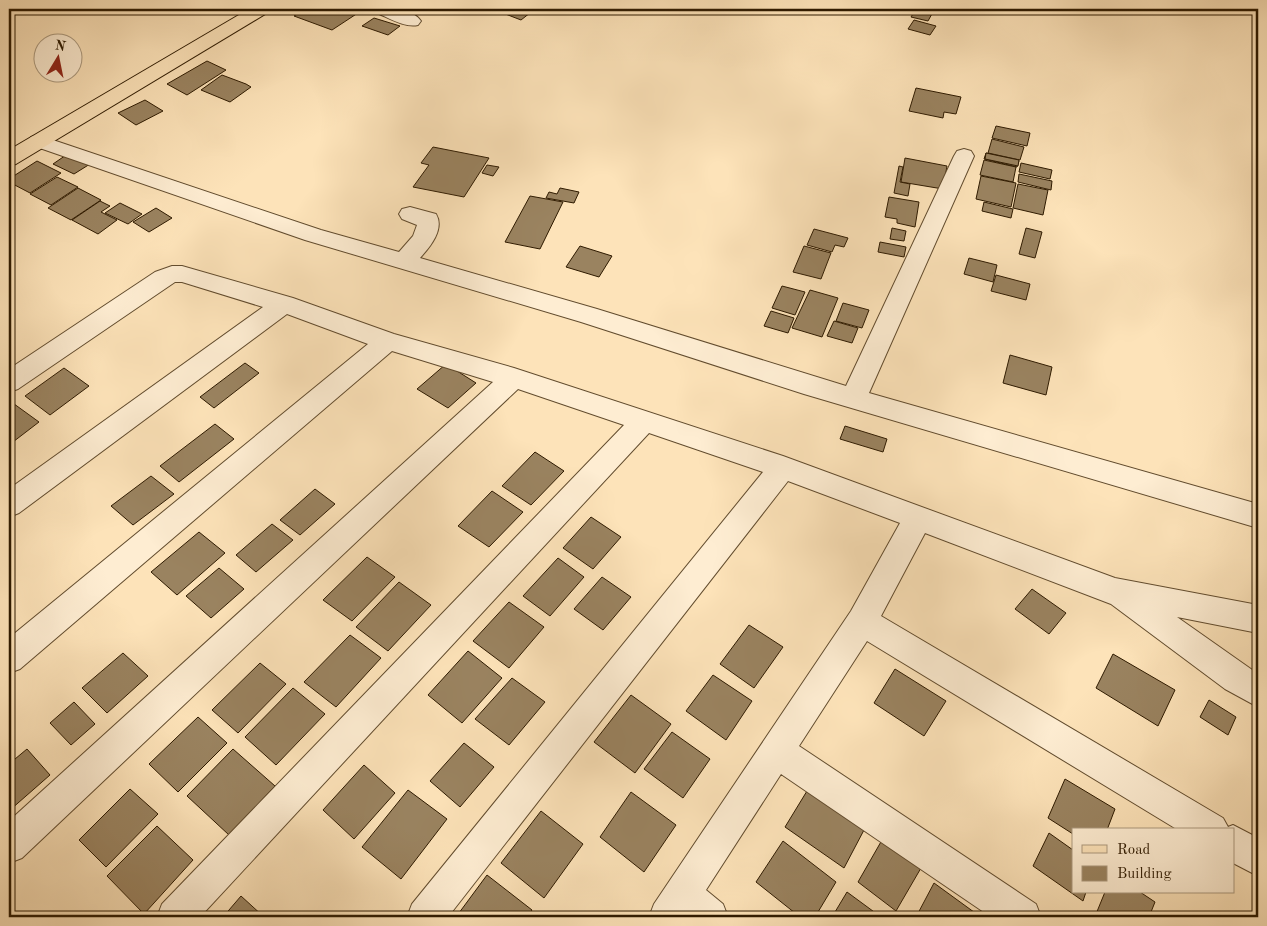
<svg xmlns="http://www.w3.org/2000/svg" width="1267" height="926" font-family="'Old Standard TT',serif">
<rect width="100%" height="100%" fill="#fde3b9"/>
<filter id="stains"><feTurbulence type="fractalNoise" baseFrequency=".004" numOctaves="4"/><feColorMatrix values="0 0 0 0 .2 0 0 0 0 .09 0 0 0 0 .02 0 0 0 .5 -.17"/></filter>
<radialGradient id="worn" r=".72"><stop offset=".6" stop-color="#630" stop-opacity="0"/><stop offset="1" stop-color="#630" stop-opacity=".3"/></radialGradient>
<g fill="#9a8360" stroke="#2e1a00">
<path d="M306 9H364L332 30 294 16Z"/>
<path d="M497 9H535L521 20 495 10Z"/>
<path d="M916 9H921L933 12 928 21 911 17Z"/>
<path d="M374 18 400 26 388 35 362 26Z"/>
<path d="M914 20 936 26 930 35 908 29Z"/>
<path d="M207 61 226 70 187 95 167 84Z"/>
<path d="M222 75 246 84 251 87 230 102 201 90Z"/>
<path d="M916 88 961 97 956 114 944 112 943 118 909 111Z"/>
<path d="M145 100 163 111 136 125 118 113Z"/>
<path d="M996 126 1030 133 1027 146 992 138Z"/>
<path d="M992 139 1024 147 1020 160 988 153Z"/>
<path d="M433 147 489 158 464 197 413 187 429 165 421 163Z"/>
<path d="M69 153 90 164 74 174 53 164Z"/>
<path d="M986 153 1019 161 1017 167 984 159Z"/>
<path d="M986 153 1019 160 1018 166 985 159Z"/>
<path d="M905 158 947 166 943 189 901 182Z"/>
<path d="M984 160 1016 167 1013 182 980 175Z"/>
<path d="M37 161 61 173 30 193 9 182V179Z"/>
<path d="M1021 163 1052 170 1050 179 1019 172Z"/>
<path d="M487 165 499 167 493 176 482 173Z"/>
<path d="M899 166 903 167 900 182 910 184 908 196 894 193Z"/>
<path d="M1019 174 1052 181 1051 190 1018 182Z"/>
<path d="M981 176 1016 183 1011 207 976 199Z"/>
<path d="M57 177 78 187 51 205 30 194Z"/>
<path d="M1018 184 1048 190 1043 215 1013 208Z"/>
<path d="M78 188 101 200 71 220 48 208Z"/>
<path d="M560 188 579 192 574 203 546 198 549 192 557 194Z"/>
<path d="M530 196 563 202 540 249 505 242Z"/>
<path d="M889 197 919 202 915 227 897 223V219L885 217Z"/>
<path d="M100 201 110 206 101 212 117 220 98 234 72 220Z"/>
<path d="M984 202 1013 209 1011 218 982 211Z"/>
<path d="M120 203 142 214 128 224 105 213Z"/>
<path d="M156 208 172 218 149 232 133 222Z"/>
<path d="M892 228 906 231 904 241 890 239Z"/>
<path d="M1026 228 1042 232 1035 258 1019 254Z"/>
<path d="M814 229 848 238 844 247 835 245 832 252 807 245Z"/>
<path d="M880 242 906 247 904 257 878 252Z"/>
<path d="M580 246 612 256 599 277 566 267Z"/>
<path d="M804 246 831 253 821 279 793 272Z"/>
<path d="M969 258 997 265 993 282 964 274Z"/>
<path d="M996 275 1030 284 1026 300 991 291Z"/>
<path d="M782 286 805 292 795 315 772 308Z"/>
<path d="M810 290 838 298 822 337 792 328Z"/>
<path d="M843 303 869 310 862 328 836 321Z"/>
<path d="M771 311 794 318 788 333 764 326Z"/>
<path d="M834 321 858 328 852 343 827 336Z"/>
<path d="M1010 355 1052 367 1046 395 1003 383Z"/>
<path d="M245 363 259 373 214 408 200 397Z"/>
<path d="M446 364 476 383 448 408 417 389Z"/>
<path d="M64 368 89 386 50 415 25 396Z"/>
<path d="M10 401 39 422 9 445V402Z"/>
<path d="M215 424 234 439 179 482 160 466Z"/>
<path d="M845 426 887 439 883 452 840 439Z"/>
<path d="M535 452 564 471 531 505 502 486Z"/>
<path d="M151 476 174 494 133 525 111 506Z"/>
<path d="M315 489 335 504 300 535 280 520Z"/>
<path d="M492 491 523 512 489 547 458 526Z"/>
<path d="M591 517 621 537 593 569 563 548Z"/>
<path d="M272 524 293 540 256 572 236 555Z"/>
<path d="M199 532 225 553 177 595 151 572Z"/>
<path d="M367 557 395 577 352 621 323 600Z"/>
<path d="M558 558 584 577 550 616 523 596Z"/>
<path d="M219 568 244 589 211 618 186 596Z"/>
<path d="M602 577 631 597 603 630 574 609Z"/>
<path d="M399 582 431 605 388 651 356 627Z"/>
<path d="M1032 589 1066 613 1049 634 1015 609Z"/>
<path d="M509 602 544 627 509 668 473 641Z"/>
<path d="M749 625 783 647 754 688 720 664Z"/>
<path d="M350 635 381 658 336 707 304 682Z"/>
<path d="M468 651 502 678 462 723 428 695Z"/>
<path d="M123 653 148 676 107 713 82 688Z"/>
<path d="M1113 654 1175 690 1158 726 1096 688Z"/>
<path d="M260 663 286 684 238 733 212 710Z"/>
<path d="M895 669 946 701 924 736 874 703Z"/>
<path d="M713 675 752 701 726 740 686 711Z"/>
<path d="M512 678 545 702 509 745 475 719Z"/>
<path d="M293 688 325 714 276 765 245 737Z"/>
<path d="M631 695 671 724 635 773 594 742Z"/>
<path d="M1209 700 1236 717 1228 735 1200 717Z"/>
<path d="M74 702 95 724 71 745 50 723Z"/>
<path d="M198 717 227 743 178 792 149 764Z"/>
<path d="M672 732 710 759 683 798 644 769Z"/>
<path d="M464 743 494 767 460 807 430 781Z"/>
<path d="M27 749 50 775 10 810 9 764Z"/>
<path d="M233 749 275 786 229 835 187 796Z"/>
<path d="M364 765 395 793 354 839 323 810Z"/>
<path d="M1065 779 1115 809 1107 830H1073V834L1048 818Z"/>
<path d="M130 789 158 814 106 867 79 840Z"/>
<path d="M408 790 447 819 401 879 362 847Z"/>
<path d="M807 791 864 830 844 868 785 827Z"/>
<path d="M631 792 676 825 644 872 600 837Z"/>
<path d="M541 811 583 844 544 898 501 863Z"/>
<path d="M157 826 193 860 144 914 107 876Z"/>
<path d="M1049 833 1073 850V892H1086L1083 901 1033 866Z"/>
<path d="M882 840 921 868 896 911 858 882Z"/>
<path d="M783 841 836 882 815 917H800L756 882Z"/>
<path d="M487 875 532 910 527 917H456Z"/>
<path d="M934 883 978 915 977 917H916Z"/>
<path d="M847 892 881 917H832Z"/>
<path d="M1105 892H1140L1155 902 1149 917H1100L1096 914Z"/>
<path d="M241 896 264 917H223Z"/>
</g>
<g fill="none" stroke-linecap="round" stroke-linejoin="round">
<g stroke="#624c2e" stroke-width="2">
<g id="minor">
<path d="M374 9C388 8 412 8 421 21L418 25C405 28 389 18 377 13Z"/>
<path d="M38 135 321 230 399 252 413 236 417 225 402 219 399 214 402 209 410 207 436 214C445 229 430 247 420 258L597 309 846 386 954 156 957 151 964 149 971 151 974 156 869 393 1258 504V528L804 394 581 322 305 240 31 145 28 141 31 137Z"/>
<path d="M172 266H182L293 298 394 334 514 368 783 456 1115 578 1258 605V633L1177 617 1258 674V707L1225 689 1111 604 925 533 881 616 1223 818 1228 827 1233 825 1258 838V876L1233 863V830H1178L867 641 799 746 1036 904 1041 917H991L781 774 706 890 723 904 728 917H649L654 904 851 611 900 523 788 481 448 917H407L412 904 763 472 649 433 200 917H157L162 904 624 425 518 389 22 858 9 863V821L493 382 392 351 20 669 9 673V638L368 344 287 314 19 513 9 517V489L263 307 182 282H175L18 389 9 392V369L155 272Z"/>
</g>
</g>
<g stroke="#2e1a00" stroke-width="2">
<path id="major" d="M249 9H270L267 13 16 164 9 166V150Z"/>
</g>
<use href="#minor" fill="#feedd2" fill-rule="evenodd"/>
<use href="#major" fill="#fde3b9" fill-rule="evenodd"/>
</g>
<rect width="1267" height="926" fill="none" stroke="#fde3b9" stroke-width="30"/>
<rect x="10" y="10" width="1247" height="906" fill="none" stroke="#2e1a00" stroke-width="2.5"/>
<rect x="15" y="15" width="1237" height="896" fill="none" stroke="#2e1a00"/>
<rect x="1072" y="828" width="162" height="65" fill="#feedd2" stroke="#ab997e"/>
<rect x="1082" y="845" width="25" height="8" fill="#fde3b9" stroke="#ab997e"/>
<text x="1117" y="854" font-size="15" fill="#2e1a00">Road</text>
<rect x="1082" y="866" width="25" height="15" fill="#9a8360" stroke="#ab997e"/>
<text x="1117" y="878" font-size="15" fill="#2e1a00">Building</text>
<g transform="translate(58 58) rotate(10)"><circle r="24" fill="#feedd2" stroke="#ab997e"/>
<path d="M0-4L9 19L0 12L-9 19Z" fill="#8f2418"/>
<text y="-8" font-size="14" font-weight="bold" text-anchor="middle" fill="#2e1a00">N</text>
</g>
<rect width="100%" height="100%" filter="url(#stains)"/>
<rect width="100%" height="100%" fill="url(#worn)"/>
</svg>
